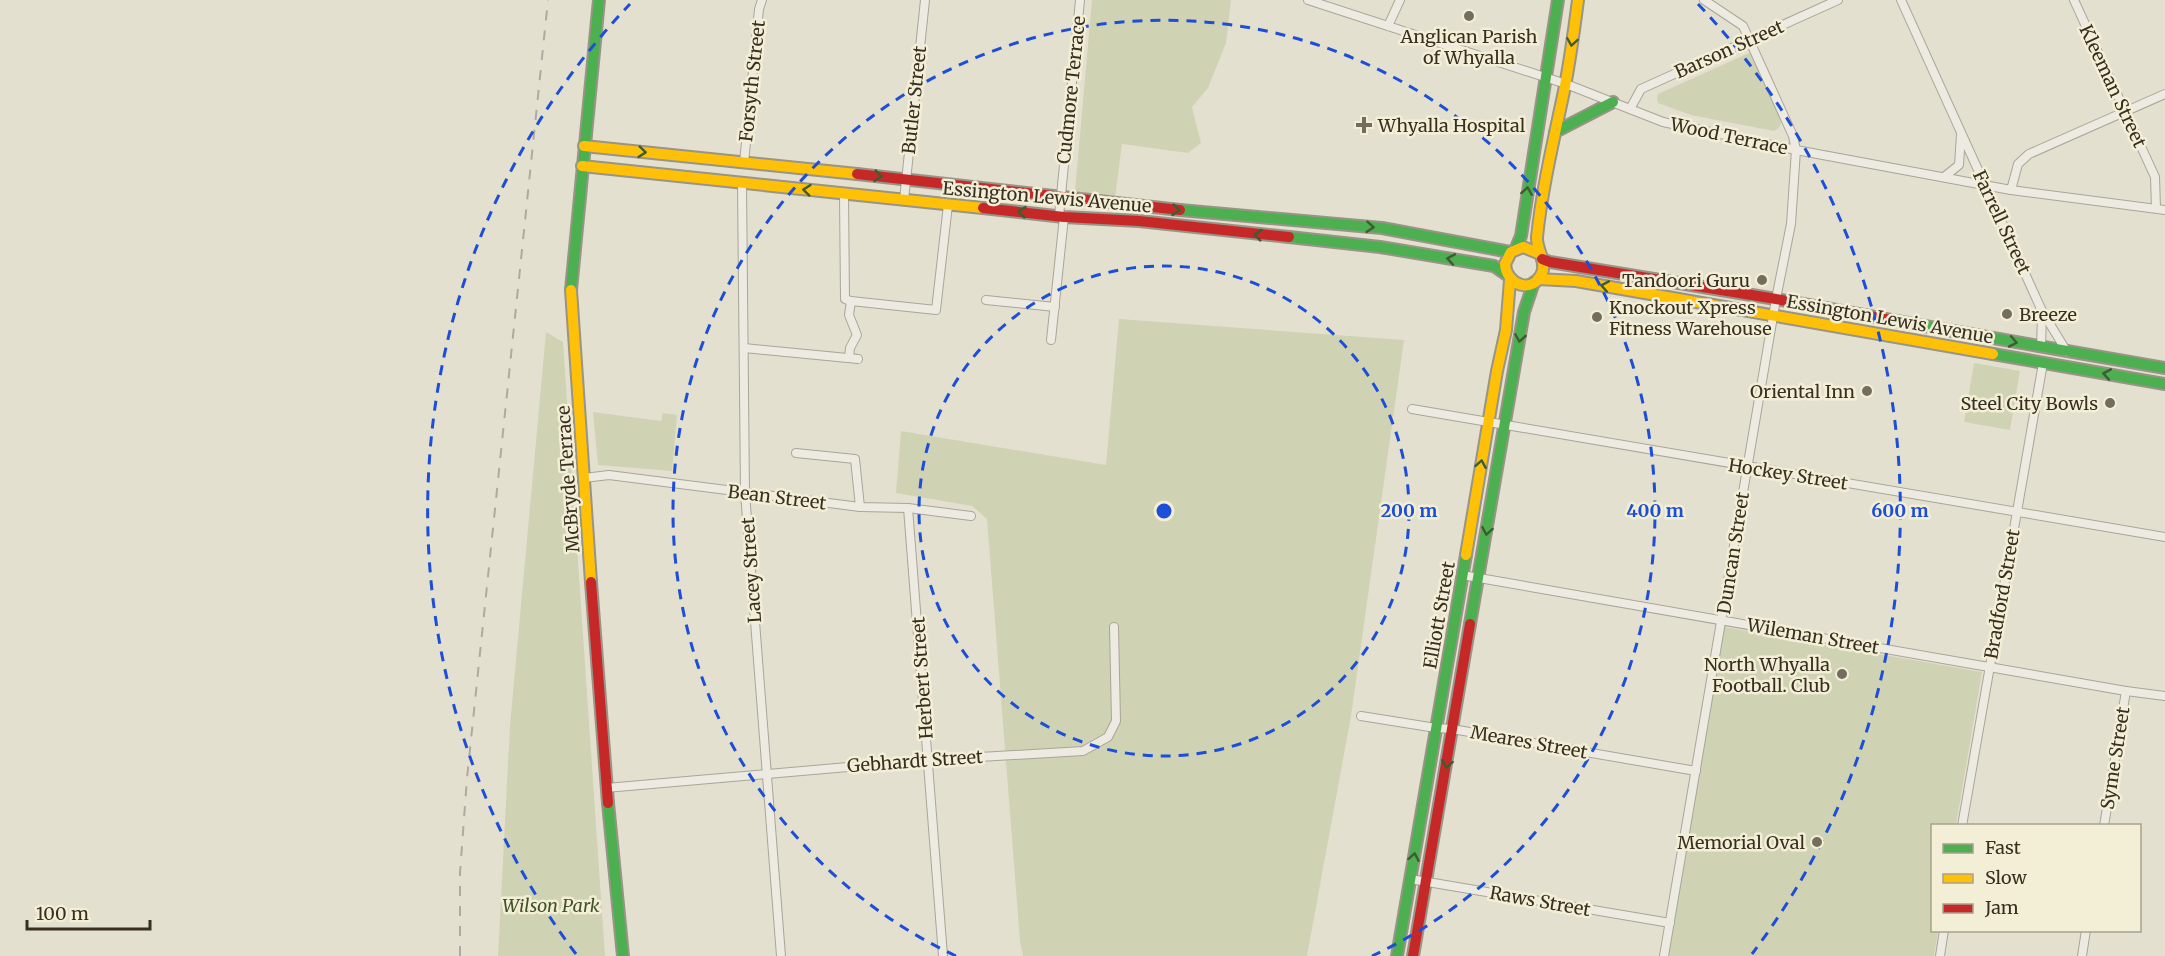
<svg xmlns="http://www.w3.org/2000/svg" width="2165" height="956" font-family="Merriweather,serif">
<rect width="100%" height="100%" fill="#e4e0d0"/>
<g fill="#cfd3b3">
<path d="M1092 0H1231L1226 43 1208 88 1192 107 1201 143 1188 153 1122 144 1115 198 1075 191Z"/>
<path d="M1751 52 1781 119C1781 126 1780 128 1774 131L1691 115 1658 103 1657 99 1658 94Z"/>
<path d="M1119 319 1404 340 1351 716 1307 956H1023L1020 941 987 519 972 506 896 493 901 431 1106 465Z"/>
<path d="M546 332 563 342 605 956H498L510 725Z"/>
<path d="M1974 363 2020 371 2010 430 1964 422Z"/>
<path d="M593 412 661 421 663 413 677 415 672 471 598 465Z"/>
<path d="M1724 627 1982 672 1956 825 1932 826V930L1938 931 1934 956H1668Z"/>
</g>
<g fill="none" stroke-linecap="round" stroke-linejoin="round">
<g stroke="#a9a598" stroke-width="10">
<g id="street">
<path d="M1308 0 1566 84 1663 122 1796 150 2011 190 2165 210"/>
<path d="M1901 0 2042 311 2067 352"/>
<path d="M2074 0 2155 177 2156 208"/>
<path d="M1388 26 1400 0"/>
<path d="M1630 109 1641 89 1838 0"/>
<path d="M744 163 759 9 762 0"/>
<path d="M1944 177 1959 165 1961 135"/>
<path d="M742 184 745 493 781 956"/>
<path d="M2011 190 2018 164 2029 154 2165 94"/>
<path d="M844 194 845 299 851 301 936 310 948 205"/>
<path d="M904 200 925 0"/>
<path d="M1059 216 1080 0"/>
<path d="M986 300 1055 307"/>
<path d="M1051 340 1064 217"/>
<path d="M2041 347 2042 313"/>
<path d="M744 348 858 359"/>
<path d="M849 358 850 348 857 335 849 315 851 301"/>
<path d="M1412 409 2165 537"/>
<path d="M796 453 855 459 860 507"/>
<path d="M584 478 609 475 860 507 908 508 971 516"/>
<path d="M908 508 943 956"/>
<path d="M1462 575 2126 691 2165 696"/>
<path d="M1361 716 1436 728 1452 729 1696 771"/>
<path d="M606 788 928 760 1083 751 1108 737 1116 721 1114 627"/>
<path d="M1962 826 2043 363"/>
<path d="M2104 826 2126 691"/>
<path d="M1410 879 1670 923"/>
<path d="M1664 956 1776 299 1791 224 1796 150 1793 136 1743 26 1704 0"/>
<path d="M1940 956 1944 930"/>
<path d="M2082 956 2086 930"/>
</g>
</g>
<g stroke="#999488" stroke-width="14">
<g id="fast">
<path d="M1555 132 1613 102"/>
<path d="M1180 210 1382 228 1510 252"/>
<path d="M1289 237 1380 247 1494 266 1507 275"/>
<path d="M1516 248 1521 236 1558 0"/>
<path d="M571 290 599 0"/>
<path d="M1913 324 2165 368"/>
<path d="M1993 354 2165 384"/>
<path d="M1470 624 1524 312 1534 282"/>
<path d="M608 803 623 956"/>
<path d="M1397 956 1466 555"/>
</g>
</g>
<g stroke="#999488" stroke-width="14">
<g id="slow">
<path d="M584 146 857 174"/>
<path d="M582 166 983 208"/>
<path d="M1538 253 1523 247 1511 252 1505 264C1506 285 1533 295 1542 273 1547 261 1536 249 1537 237 1542 188 1554 139 1564 91 1570 61 1574 31 1578 0"/>
<path d="M1538 279 1576 281 1993 354"/>
<path d="M571 290 591 582"/>
<path d="M1466 555 1497 371 1506 330 1510 280"/>
</g>
</g>
<g stroke="#999488" stroke-width="14">
<g id="jam">
<path d="M857 174 1180 210"/>
<path d="M983 208 1064 217 1139 221 1289 237"/>
<path d="M1542 259 1550 262 1776 299 1913 324"/>
<path d="M591 582 608 803"/>
<path d="M1413 956 1470 624"/>
</g>
</g>
<use href="#street" stroke="#eceae1" stroke-width="8"/>
<use href="#fast" stroke="#4caf50" stroke-width="10"/>
<use href="#slow" stroke="#ffc107" stroke-width="10"/>
<use href="#jam" stroke="#c62828" stroke-width="10"/>
<path stroke="#adaaa1" stroke-width="2" stroke-dasharray="10 10" stroke-linecap="butt" d="M460 956V873L467 778 548 0"/>
</g>
<defs><path id="oneway-chevron" d="M-2-3.5L2.5 0L-2 3.5" fill="none" stroke-width="1.6" stroke-linecap="round" stroke-linejoin="round" transform="scale(1.5)"/></defs>
<g stroke="#3f5c31">
<use href="#oneway-chevron" transform="translate(1572 42) rotate(99)"/>
<use href="#oneway-chevron" transform="translate(642 152) rotate(6)"/>
<use href="#oneway-chevron" transform="translate(878 176) rotate(6)"/>
<use href="#oneway-chevron" transform="translate(807 190) rotate(-174)"/>
<use href="#oneway-chevron" transform="translate(1527 191) rotate(-81)"/>
<use href="#oneway-chevron" transform="translate(1176 210) rotate(6)"/>
<use href="#oneway-chevron" transform="translate(1022 212) rotate(-174)"/>
<use href="#oneway-chevron" transform="translate(1370 227) rotate(5)"/>
<use href="#oneway-chevron" transform="translate(1258 235) rotate(-174)"/>
<use href="#oneway-chevron" transform="translate(1451 259) rotate(-170)"/>
<use href="#oneway-chevron" transform="translate(1605 286) rotate(-170)"/>
<use href="#oneway-chevron" transform="translate(1520 338) rotate(99)"/>
<use href="#oneway-chevron" transform="translate(2013 342) rotate(11)"/>
<use href="#oneway-chevron" transform="translate(2107 374) rotate(-170)"/>
<use href="#oneway-chevron" transform="translate(1481 464) rotate(-80)"/>
<use href="#oneway-chevron" transform="translate(1487 531) rotate(100)"/>
<use href="#oneway-chevron" transform="translate(1447 764) rotate(100)"/>
<use href="#oneway-chevron" transform="translate(1414 857) rotate(-80)"/>
</g>
<g fill="none" stroke="#1d4ed8" stroke-width="3" stroke-dasharray="10 8">
<circle cx="1164" cy="511" r="245"/>
<path d="M956 956A491 491 0 1 1 1372 956"/>
<path d="M576 954A736 736 0 0 1 630 4M1698 4A736 736 0 0 1 1752 954"/>
</g>
<g fill="#746d5e" stroke="#f3efd7" stroke-width="2">
<circle cx="1469" cy="16" r="6"/>
<path d="M1361 116h6v6h6v6h-6v6h-6v-6h-6v-6h6z"/>
<circle cx="1762" cy="280" r="6"/>
<circle cx="2007" cy="314" r="6"/>
<circle cx="1597" cy="317" r="6"/>
<circle cx="1867" cy="391" r="6"/>
<circle cx="2110" cy="403" r="6"/>
<circle cx="1842" cy="674" r="6"/>
<circle cx="1817" cy="842" r="6"/>
</g>
<g text-anchor="middle" dominant-baseline="central" stroke-width="5" stroke-linejoin="round" paint-order="stroke">
<g font-size="18" fill="#382f21" stroke="#f3efd7" text-anchor="end">
<text x="1469" y="36" text-anchor="middle">Anglican Parish<tspan x="1469" dy="21">of Whyalla</tspan></text>
<text x="1378" y="125" text-anchor="start">Whyalla Hospital</text>
<text x="1750" y="280">Tandoori Guru</text>
<text x="1609" y="307" text-anchor="start">Knockout Xpress<tspan x="1609" dy="21">Fitness Warehouse</tspan></text>
<text x="2019" y="314" text-anchor="start">Breeze</text>
<text x="1855" y="391">Oriental Inn</text>
<text x="2098" y="403">Steel City Bowls</text>
<text x="1830" y="664">North Whyalla<tspan x="1830" dy="21">Football. Club</tspan></text>
<text x="1805" y="842">Memorial Oval</text>
</g>
<g font-size="18" fill="#382f21" stroke="#f3efd7">
<text transform="translate(1729 49) rotate(-24)">Barson Street</text>
<text transform="translate(752 81) rotate(-84)">Forsyth Street</text>
<text transform="translate(2113 86) rotate(65)">Kleeman Street</text>
<text transform="translate(1071 90) rotate(-84)">Cudmore Terrace</text>
<text transform="translate(914 100) rotate(-84)">Butler Street</text>
<text transform="translate(1729 136) rotate(12)">Wood Terrace</text>
<text transform="translate(1047 197) rotate(5)">Essington Lewis Avenue</text>
<text transform="translate(2002 222) rotate(65)">Farrell Street</text>
<text transform="translate(1890 319) rotate(10)">Essington Lewis Avenue</text>
<text transform="translate(1788 474) rotate(9)">Hockey Street</text>
<text transform="translate(568 479) rotate(-94)">McBryde Terrace</text>
<text transform="translate(777 497) rotate(7)">Bean Street</text>
<text transform="translate(1733 553) rotate(-81)">Duncan Street</text>
<text transform="translate(751 570) rotate(-94)">Lacey Street</text>
<text transform="translate(2002 594) rotate(-80)">Bradford Street</text>
<text transform="translate(1439 615) rotate(-80)">Elliott Street</text>
<text transform="translate(1813 636) rotate(10)">Wileman Street</text>
<text transform="translate(922 678) rotate(-94)">Herbert Street</text>
<text transform="translate(1529 742) rotate(10)">Meares Street</text>
<text transform="translate(2115 758) rotate(-81)">Syme Street</text>
<text transform="translate(915 761) rotate(-4)">Gebhardt Street</text>
<text transform="translate(1540 901) rotate(10)">Raws Street</text>
</g>
<g font-size="18" font-style="italic" fill="#435329" stroke="#f3efd7">
<text x="551" y="905">Wilson Park</text>
</g>
</g>
<circle cx="1164" cy="511" r="9" fill="#1d4ed8" stroke="#f3efd7" stroke-width="3"/>
<g font-size="18" text-anchor="middle" font-weight="bold" fill="#1d4ed8" stroke="#f3efd7" stroke-width="5" stroke-linejoin="round" paint-order="stroke">
<text x="1409" y="517">200 m</text>
<text x="1655" y="517">400 m</text>
<text x="1900" y="517">600 m</text>
</g>
<rect x="1931" y="824" width="210" height="108" fill="#f3efd7" stroke="#a8a28e" stroke-width="1.5"/>
<rect x="1943" y="844" width="30" height="9" fill="#4caf50" stroke="#a8a28e" stroke-width="1.5"/>
<text x="1985" y="854" font-size="18" fill="#382f21">Fast</text>
<rect x="1943" y="874" width="30" height="9" fill="#ffc107" stroke="#a8a28e" stroke-width="1.5"/>
<text x="1985" y="884" font-size="18" fill="#382f21">Slow</text>
<rect x="1943" y="904" width="30" height="9" fill="#c62828" stroke="#a8a28e" stroke-width="1.5"/>
<text x="1985" y="914" font-size="18" fill="#382f21">Jam</text>
<path d="M27 920v9h123v-9" fill="none" stroke="#382f21" stroke-width="3"/>
<text x="36" y="920" font-size="18" fill="#382f21" stroke="#f3efd7" stroke-width="4.5" paint-order="stroke">100 m</text>
</svg>
